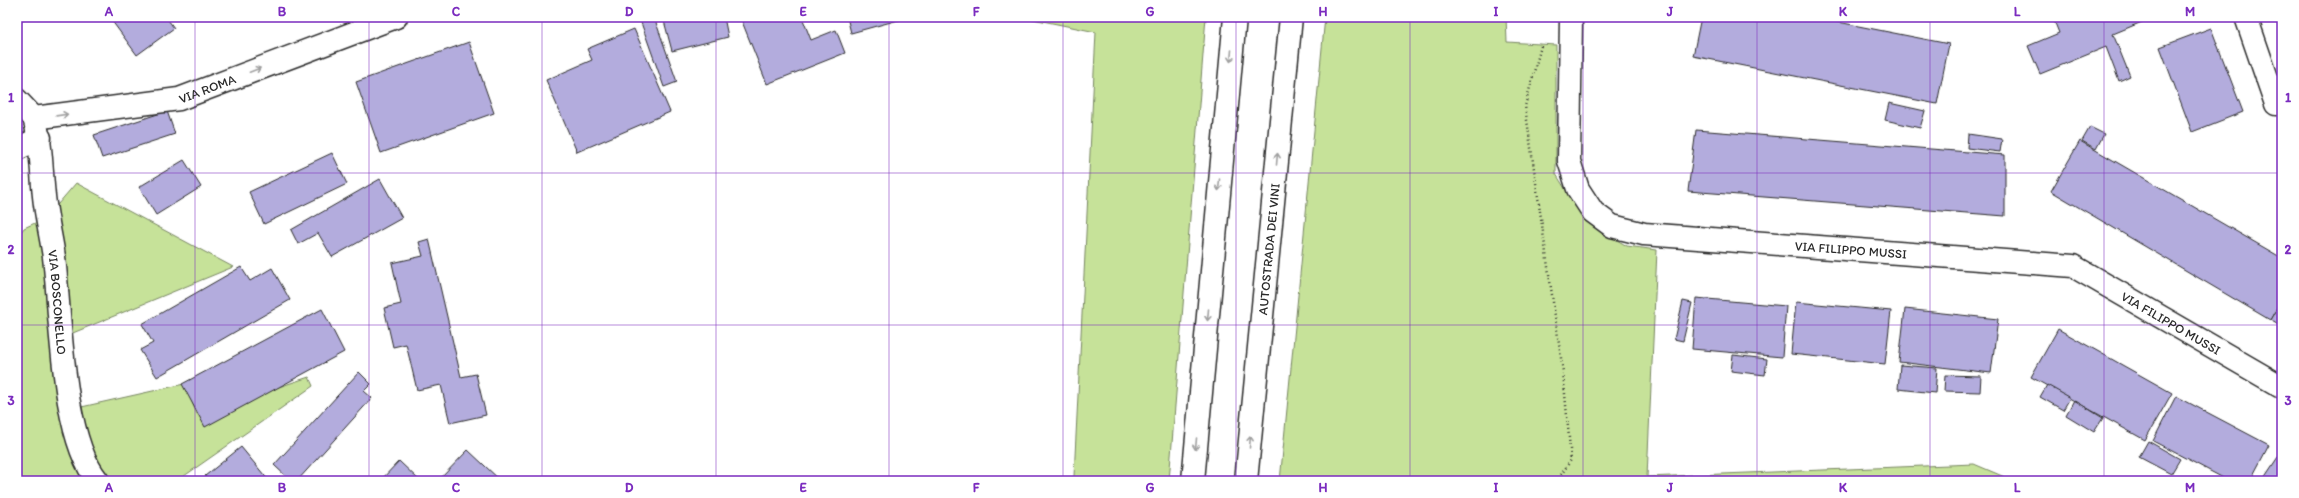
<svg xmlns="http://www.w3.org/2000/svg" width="2299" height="498" font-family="Itim,sans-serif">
<rect width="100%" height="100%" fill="#fff"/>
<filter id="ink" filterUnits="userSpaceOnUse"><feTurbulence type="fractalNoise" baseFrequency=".025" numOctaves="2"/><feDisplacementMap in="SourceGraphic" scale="8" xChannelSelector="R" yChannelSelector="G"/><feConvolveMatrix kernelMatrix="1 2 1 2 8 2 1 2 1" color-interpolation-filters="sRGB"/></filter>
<g filter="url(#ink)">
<g fill="#c6e299" stroke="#788662">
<path d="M1023 17H1206L1169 481H1071L1074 476 1096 32Z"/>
<path d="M1325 17H1506L1507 42 1556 45V174L1585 221 1627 246 1657 250 1647 477 1974 464 2014 481H1280Z"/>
<path d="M76 183 233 267 68 335 77 408 184 384 197 414 309 377 313 386 177 481H17V237L24 228 46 218Z"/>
</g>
<g fill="#b3acdd" stroke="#2b2b2b">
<path d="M17 17H29L17 24Z"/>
<path d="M109 17H166L174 28 137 55Z"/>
<path d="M639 17H654L677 82 664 87Z"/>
<path d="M663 17H724L728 37 672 51Z"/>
<path d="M746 17H802L811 40 836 30 845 53 767 84 741 19Z"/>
<path d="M847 17H902V19L851 33Z"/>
<path d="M1701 17H1813L1949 44 1937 104 1693 56Z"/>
<path d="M2055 17H2154L2113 34 2130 76 2119 81 2106 47 2040 74 2028 46 2059 33 2053 18Z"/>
<path d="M2211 28 2243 112 2192 132 2160 47Z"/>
<path d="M634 29 670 112 577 152 546 80 592 60 587 49Z"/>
<path d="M469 42 494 113 381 153 356 82Z"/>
<path d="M1889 103 1925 111 1920 128 1885 120Z"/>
<path d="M167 111 175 134 102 158 94 135Z"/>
<path d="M2090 127 2104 134 2096 149 2082 141Z"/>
<path d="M1696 130 2005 155V216L1688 191Z"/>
<path d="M1968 134 2002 139 2000 152 1967 148Z"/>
<path d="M2080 141 2282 258V299L2270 320 2051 191Z"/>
<path d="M332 153 347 184 264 224 249 192Z"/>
<path d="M184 160 201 187 156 215 139 187Z"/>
<path d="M380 179 402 218 332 257 318 233 298 244 291 230Z"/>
<path d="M429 239 461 377 476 374 486 415 450 423 441 385 417 390 406 344 393 347 384 308 401 304 392 263 423 256 419 242Z"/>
<path d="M241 267 250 281 272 268 290 300 157 377 140 350 153 343 142 324Z"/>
<path d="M1696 298 1786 306 1782 357 1692 349Z"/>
<path d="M2282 299V327L2270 320Z"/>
<path d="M1683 301 1692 303 1683 341 1674 339Z"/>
<path d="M1796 302 1891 311 1885 364 1791 354Z"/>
<path d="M322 309 344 352 205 427 182 384Z"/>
<path d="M1905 309 1998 319 1991 373 1899 362Z"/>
<path d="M2058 329 2172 393 2145 440 2031 377Z"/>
<path d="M1733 355 1767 359 1765 375 1731 371Z"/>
<path d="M1900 365 1937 368 1935 393 1898 389Z"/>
<path d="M359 372 371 384 364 391 372 398 297 481H291L274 465Z"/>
<path d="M1945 375 1981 376 1980 392 1944 391Z"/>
<path d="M2047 385 2070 398 2063 410 2040 397Z"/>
<path d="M2176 396 2269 445 2250 481H2229L2153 441Z"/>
<path d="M2074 400 2103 418 2094 432 2066 415Z"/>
<path d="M2148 441 2180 459 2171 474 2139 457Z"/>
<path d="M241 447 269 481H209L205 476Z"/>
<path d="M468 450 501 481H438Z"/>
<path d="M2282 451V481H2262Z"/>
<path d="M399 461 420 481H380Z"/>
</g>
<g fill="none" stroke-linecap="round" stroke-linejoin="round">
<g stroke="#2b2b2b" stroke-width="25">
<g id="street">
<path id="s1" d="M1571 17 1569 161 1578 189 1593 212 1612 226 1644 234 2073 266 2282 387"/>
<path d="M2246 17 2276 104"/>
<path id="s2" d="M34 118C42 144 41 170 44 196 46 217 51 236 54 257 61 315 61 437 98 481"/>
<path d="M17 149 40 138"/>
</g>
</g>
<g stroke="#2b2b2b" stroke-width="25">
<g id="secondary">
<path id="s3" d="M17 100 34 118 179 99 396 17"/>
</g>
</g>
<g stroke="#2b2b2b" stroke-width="25">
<g id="highway">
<path d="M1193 481 1235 17"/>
<path id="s4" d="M1246 481 1291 17"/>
</g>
</g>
<path stroke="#2b2b2b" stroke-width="2.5" stroke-dasharray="1 3" stroke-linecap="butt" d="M1541 46 1525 106 1563 372 1571 460 1559 478 1555 481"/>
<use href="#street" stroke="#fff" stroke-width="22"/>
<use href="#secondary" stroke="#fff" stroke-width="22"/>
<use href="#highway" stroke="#fff" stroke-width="22"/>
</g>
<defs><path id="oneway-shaft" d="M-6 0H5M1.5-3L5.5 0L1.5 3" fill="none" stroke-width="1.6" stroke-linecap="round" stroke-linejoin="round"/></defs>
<g stroke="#a0a0a0">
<use href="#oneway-shaft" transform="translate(1231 56) rotate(95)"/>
<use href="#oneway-shaft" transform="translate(255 70) rotate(-21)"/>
<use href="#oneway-shaft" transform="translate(62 115) rotate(-8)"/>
<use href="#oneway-shaft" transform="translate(1277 159) rotate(-85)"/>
<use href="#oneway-shaft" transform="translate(1219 185) rotate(95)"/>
<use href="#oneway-shaft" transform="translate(1208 315) rotate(95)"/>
<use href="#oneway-shaft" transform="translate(1250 442) rotate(-85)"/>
<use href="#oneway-shaft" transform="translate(1196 444) rotate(95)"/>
</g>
</g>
<path fill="none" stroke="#7b2cbf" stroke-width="1" stroke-opacity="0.55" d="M195 17V481M369 17V481M542 17V481M716 17V481M889 17V481M1063 17V481M1236 17V481M1410 17V481M1583 17V481M1757 17V481M1930 17V481M2104 17V481M17 173H2282M17 325H2282"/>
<g text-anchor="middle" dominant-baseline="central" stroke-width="4" stroke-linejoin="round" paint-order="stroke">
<g font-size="13" fill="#2b2b2b" stroke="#fff">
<text stroke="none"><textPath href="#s3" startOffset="201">VIA ROMA</textPath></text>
<text stroke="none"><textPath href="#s4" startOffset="233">AUTOSTRADA DEI VINI</textPath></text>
<text stroke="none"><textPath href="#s1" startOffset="465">VIA FILIPPO MUSSI</textPath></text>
<text stroke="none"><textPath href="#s2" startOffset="186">VIA BOSCONELLO</textPath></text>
<text stroke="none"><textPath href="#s1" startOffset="801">VIA FILIPPO MUSSI</textPath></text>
</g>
</g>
<rect width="2299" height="498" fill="none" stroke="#fff" stroke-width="44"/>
<rect x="22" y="22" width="2255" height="454" fill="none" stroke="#7b2cbf" stroke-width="1.5"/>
<g font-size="13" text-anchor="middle" font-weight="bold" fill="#7b2cbf">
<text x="109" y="16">A</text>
<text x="282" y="16">B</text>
<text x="456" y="16">C</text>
<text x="629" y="16">D</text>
<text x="803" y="16">E</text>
<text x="976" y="16">F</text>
<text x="1150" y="16">G</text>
<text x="1323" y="16">H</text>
<text x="1496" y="16">I</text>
<text x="1670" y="16">J</text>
<text x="1843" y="16">K</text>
<text x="2017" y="16">L</text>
<text x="2190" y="16">M</text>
<text x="11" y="102">1</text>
<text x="2288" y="102">1</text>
<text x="11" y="254">2</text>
<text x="2288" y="254">2</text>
<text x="11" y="405">3</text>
<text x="2288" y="405">3</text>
<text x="109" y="492">A</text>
<text x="282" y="492">B</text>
<text x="456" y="492">C</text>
<text x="629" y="492">D</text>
<text x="803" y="492">E</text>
<text x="976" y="492">F</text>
<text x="1150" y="492">G</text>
<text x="1323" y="492">H</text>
<text x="1496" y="492">I</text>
<text x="1670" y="492">J</text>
<text x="1843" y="492">K</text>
<text x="2017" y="492">L</text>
<text x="2190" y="492">M</text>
</g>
</svg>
